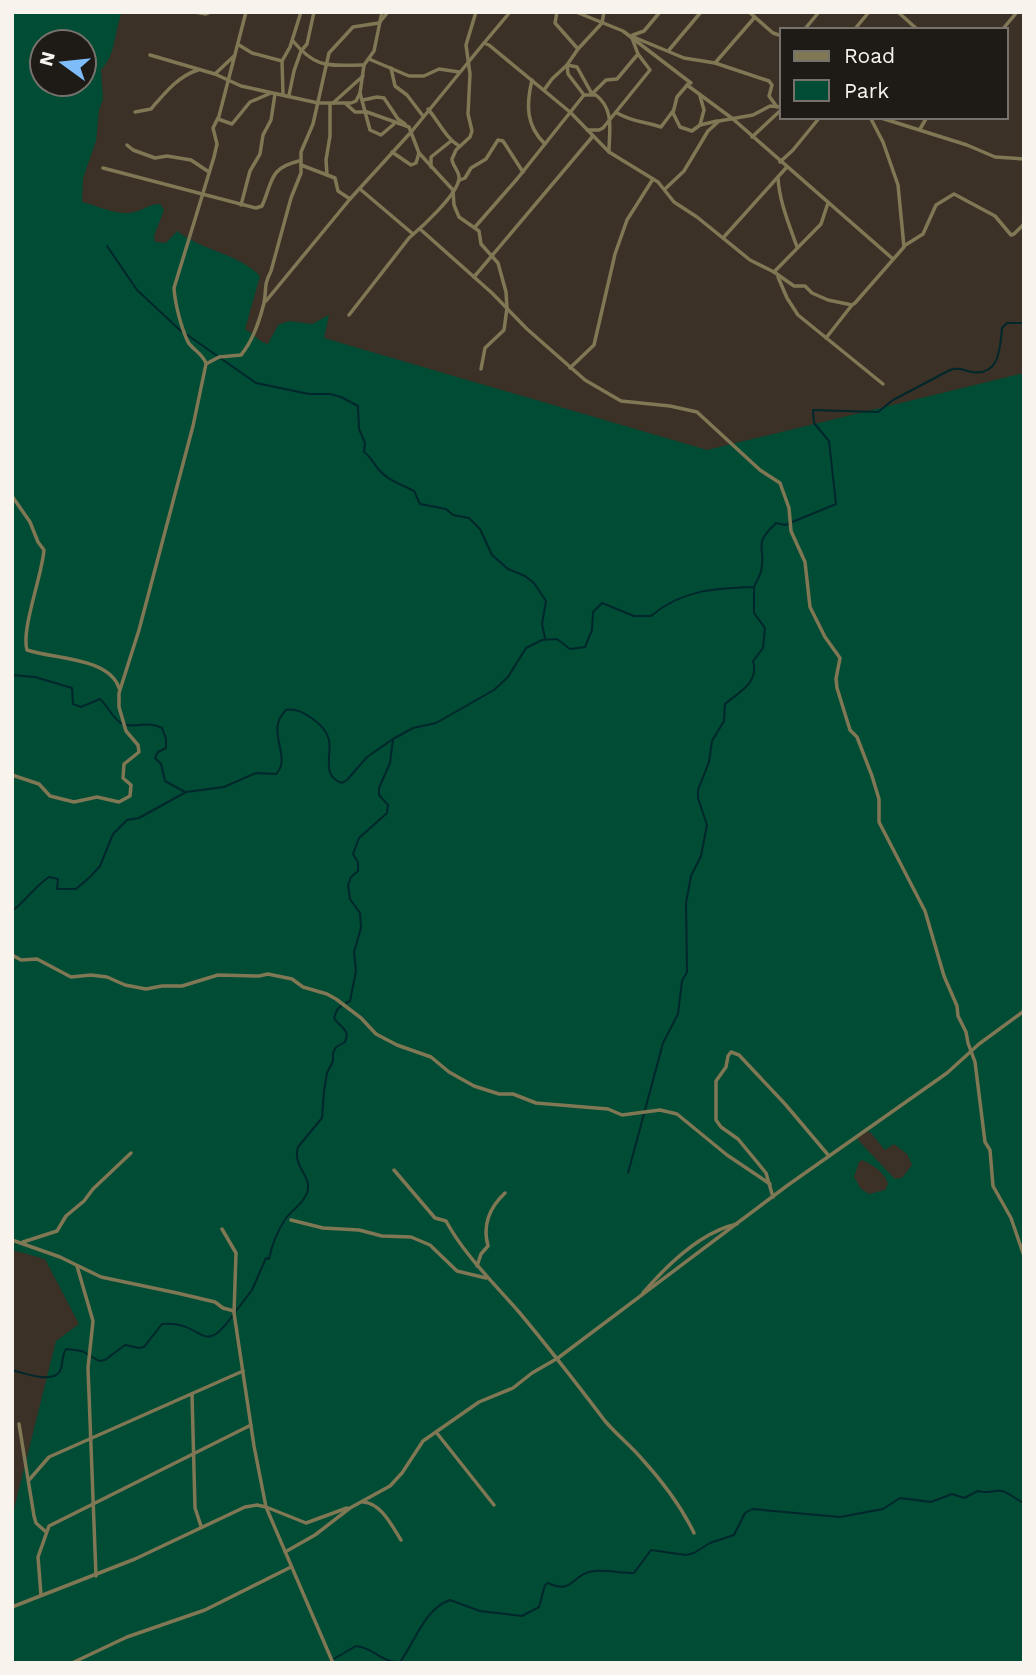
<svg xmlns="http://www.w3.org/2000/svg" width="1036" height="1675" font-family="'Work Sans',sans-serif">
<rect width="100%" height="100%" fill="#3b3127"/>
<path fill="#004c34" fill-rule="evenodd" d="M12 12H122C114 32 116 55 101 70L103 99 99 110 96 141 83 178 82 202C100 206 120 218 138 211 147 208 150 204 160 204L164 210 154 236 155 242 166 243 177 231C203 251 239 254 260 276L245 329C254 334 259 342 268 344L278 325 289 321 312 324 329 315 324 338 707 450 1024 373V1663H12V1517L56 1341 79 1324 45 1259 12 1250ZM42 42H84V84H42ZM866 1132H870L885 1150 894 1144 907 1154 912 1165 902 1178 895 1179 891 1175 858 1140V1137ZM862 1160C873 1165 885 1172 888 1184L885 1190 869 1194 861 1189 854 1177 859 1162Z"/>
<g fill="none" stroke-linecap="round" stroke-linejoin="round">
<g stroke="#00272b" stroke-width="2">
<path d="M107 246 137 290 181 331"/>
<path d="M186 334 256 383 309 394H330L341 397 358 406 359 429 365 443 364 452C371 457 373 463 379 470 389 481 401 484 414 491L420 504 446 509 453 515 469 518 480 529 492 555 508 569 525 576 534 583 546 601 542 624 545 638"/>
<path d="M12 675 35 677 72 688 73 704 81 707 100 699C108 706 114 721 123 724 135 729 144 720 162 728L166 739V748L158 752 155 758 161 764 165 781 185 792"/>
<path d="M12 911C26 901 34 887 49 877L58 879 57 889H76L90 877 100 866 113 834 127 820 139 818 186 792 224 787 256 773 276 774C293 757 264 731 286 710 301 707 326 725 329 740 332 756 321 776 342 783L347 780 367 757 393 739 413 728 436 723 494 690 508 677 526 648 542 640 557 639 570 649 585 647 592 630 593 612 602 603 634 616H651C681 590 716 588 754 587 756 582 760 576 761 571 767 546 751 547 776 523L785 525 836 504 829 441 814 423 813 410 878 412 893 400 950 370C959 367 963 370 972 372 1000 376 1000 348 1002 328L1007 323H1024"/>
<path d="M346 1003 350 1001 356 971 354 952 361 928 360 913 350 899 348 885 351 877 358 871V862L353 854 359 838 387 813 388 805 379 795V788L390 763 393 739"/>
<path d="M628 1173 663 1043 678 1014 682 981 687 972 686 903 691 876 701 856 707 825 698 798V790L709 762 712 741 724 721 725 704C738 693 760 682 753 661L763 648 765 628 754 613V587"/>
<path d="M236 1311 252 1290 266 1258 269 1259C272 1244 278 1230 286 1218 293 1209 303 1204 307 1193 313 1175 292 1168 298 1147L322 1118 324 1091 327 1073 333 1061V1053L336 1047 345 1042C351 1029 340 1028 334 1018L337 1010 341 1006"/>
<path d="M12 1370C23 1373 53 1384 60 1371 64 1363 61 1357 66 1349L82 1351 99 1361 105 1360 125 1345 139 1348 144 1347 162 1324C205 1320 201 1360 233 1315"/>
<path d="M327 1663 356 1646C373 1647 381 1663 400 1662 415 1642 424 1609 450 1600L480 1611 522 1616 539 1607 545 1585 548 1583C574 1595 571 1574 594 1571 607 1570 621 1573 634 1573L651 1550 686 1555 694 1553 710 1543 734 1535 745 1513 752 1509 840 1517 883 1509 900 1498 931 1502 952 1494 964 1498 978 1491C987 1494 993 1490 1002 1491 1010 1493 1016 1500 1024 1503"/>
</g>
<g stroke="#807754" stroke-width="3.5">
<path d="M195 12 206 14 211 12"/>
<path d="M576 12 623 31 691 83"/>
<path d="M749 12 773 33 782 36"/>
<path d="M898 12 918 30"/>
<path d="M804 30 819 12"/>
<path d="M854 30 869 12"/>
<path d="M1002 30 1017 12"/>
<path d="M633 35 644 31 660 12"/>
<path d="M631 36 684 58 715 63 769 81 772 85 769 96 777 107"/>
<path d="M293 41C317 70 329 65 364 65"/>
<path d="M484 43 510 12"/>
<path d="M239 45 252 53 282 61 290 47 301 12"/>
<path d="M578 49 602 23 604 12"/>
<path d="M669 50 701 12"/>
<path d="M150 55 215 74 241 86 318 103H351L356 101 360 93 364 65 374 51 382 12"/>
<path d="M369 59 409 76H424L439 69 459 72"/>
<path d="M282 61 283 94"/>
<path d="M715 63 755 17"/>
<path d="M391 68 395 86 407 95 423 116"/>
<path d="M215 74 234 56"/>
<path d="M532 80C526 105 526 126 545 144"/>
<path d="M688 84 677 97 673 113 680 127 692 131 700 125 717 121"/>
<path d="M687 85 733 119 893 259"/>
<path d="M544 90 552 79 567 65 578 49 555 23 557 12"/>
<path d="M360 93 370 130 381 135 394 124"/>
<path d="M289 95 294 71 301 51 307 44 314 12"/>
<path d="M584 95 568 74 567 65 577 67 592 94 606 80 617 79 638 54"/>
<path d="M363 100 377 97 384 98 398 119 405 124"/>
<path d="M333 103 363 76"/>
<path d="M346 104 355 112H367L409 127 419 153 453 190 454 205 459 217 479 231 481 244 498 263 506 292 507 308 504 330 485 348 481 369"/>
<path d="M428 109C439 122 445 137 459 146"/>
<path d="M135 112 151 109C164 94 178 76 198 70"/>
<path d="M617 113C635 123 643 121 661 127L673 111"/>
<path d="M878 117 967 145 995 157 1024 159"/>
<path d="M218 119 232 124 250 102 271 93"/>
<path d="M700 125 704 110 700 96"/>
<path d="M920 129 927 117"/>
<path d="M587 130H599L603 128 650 70 638 54 632 38"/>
<path d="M752 137 782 109"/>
<path d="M127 145 133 150 155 158 167 156 191 160 209 172"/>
<path d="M392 152 411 165 416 163 419 153"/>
<path d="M780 162 793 150 820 117"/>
<path d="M301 165 335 178 338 191 350 199"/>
<path d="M431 167V157L451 141"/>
<path d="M103 168 256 208 262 206C273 181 269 168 299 161"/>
<path d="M327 175 326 160 330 136V104"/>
<path d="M778 177C779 201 789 224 797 247"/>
<path d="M460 180 465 178 471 168 486 159 498 140 503 141 523 172"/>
<path d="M360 189 413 234"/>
<path d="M665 189 684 171 708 131 719 121 753 115 770 106 782 107"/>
<path d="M241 205 250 171 260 154 263 135 271 120 275 94"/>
<path d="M475 227 517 179 584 95H596C615 110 609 131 609 152"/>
<path d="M420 229 492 293 527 329 585 380 621 401 670 406 697 412 760 470 780 483 789 508 791 531 805 562 810 607 825 637 840 658 836 679 837 688 850 730 857 737 872 776 879 799V822L925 911 944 976 957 1006 958 1016 966 1032 968 1043 975 1062 985 1142 990 1150 993 1186 1011 1218 1024 1256"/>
<path d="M723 238 786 168"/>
<path d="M904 246 923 234 936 205 954 194 995 216 1011 235 1014 234 1024 224"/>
<path d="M774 272 821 224 828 203"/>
<path d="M474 277 593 136"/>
<path d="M778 277 787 298 798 315 883 384"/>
<path d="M266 301 350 199 412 131 484 43 489 45 570 112 609 152 658 182 674 202 697 217 750 260 774 272 794 286H805L812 293 828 300 852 305 855 303 904 247 898 185 883 142 870 117"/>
<path d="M349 315 409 238C422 227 457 195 459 179 460 171 452 166 452 159L456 150 470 137 472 131 468 114 470 74 466 45 476 12"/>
<path d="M826 338 852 305"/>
<path d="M206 363C202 353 193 350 188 342 181 327 175 304 174 288L214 157 217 144 213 128 219 116 246 12"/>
<path d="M570 368 594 345 615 254 627 220 653 179"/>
<path d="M12 496 30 522 38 542 44 550C42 576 21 629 27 650 52 659 109 657 119 688"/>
<path d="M12 775 39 784 50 796 74 802 97 797 119 802 130 796 131 785 123 778 124 764 139 752 138 745 126 731 119 707V693L139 630 193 426 206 364 219 357 241 355C252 342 260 319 264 303 267 288 263 287 271 271L291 198 301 173V152L313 124 329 53 353 27 379 23 388 12"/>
<path d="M12 955 21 960 37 959 71 977 91 975 107 977 125 985 146 989 162 986H182L218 975 259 976 268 974 292 979 303 987 327 994 336 999 361 1018 376 1034 397 1045 431 1057 449 1072 474 1086 499 1094H513L536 1103 608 1109 622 1115 660 1110 677 1114 727 1155 770 1184"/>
<path d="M394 1170 435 1218 446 1221C465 1256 494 1283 519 1312 549 1348 577 1384 605 1421 616 1434 631 1446 642 1459 662 1481 681 1506 694 1533"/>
<path d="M773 1197 766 1173 738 1139 721 1127 716 1120V1081L726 1067 728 1056 731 1052 739 1055 785 1104 829 1156"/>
<path d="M291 1220 323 1228 359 1230 382 1236 411 1237 430 1245 457 1271 486 1278"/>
<path d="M222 1229 236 1253 234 1313 254 1446 266 1507 306 1523 347 1508"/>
<path d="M12 1240 60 1257 101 1277 177 1293 215 1302 223 1308 234 1311"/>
<path d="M23 1242 57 1231 66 1216 84 1201 93 1189 131 1153"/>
<path d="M77 1266 93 1321 88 1368 96 1576"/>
<path d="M477 1266 481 1254 488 1246C482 1224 490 1207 505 1193"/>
<path d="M643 1293C667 1265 700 1232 737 1224"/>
<path d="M192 1394 195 1508 201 1526"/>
<path d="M19 1424 34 1516 36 1523 46 1532"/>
<path d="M436 1432 494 1505"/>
<path d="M29 1480 49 1457 243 1371"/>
<path d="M363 1502C381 1503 392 1526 401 1540"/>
<path d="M285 1552 315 1535 350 1508 390 1486 402 1473 423 1441 479 1402 513 1388 532 1373 558 1358 788 1185 947 1073 979 1044 1024 1011"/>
<path d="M41 1595 38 1557 49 1526 251 1425"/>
<path d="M12 1607 135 1559 245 1507 257 1505 266 1507 333 1663"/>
<path d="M72 1663 127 1637 205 1610 291 1567"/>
</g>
</g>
<rect width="1036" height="1675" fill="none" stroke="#f9f3ed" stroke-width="28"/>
<rect x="780" y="28" width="228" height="91" fill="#1e1a15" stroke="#76716b" stroke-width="2"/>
<rect x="794" y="51" width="35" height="10" fill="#807754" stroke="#76716b" stroke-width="2"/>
<text x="844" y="63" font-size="21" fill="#f9f3ed">Road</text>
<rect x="794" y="80" width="35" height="21" fill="#004c34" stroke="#76716b" stroke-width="2"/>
<text x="844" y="98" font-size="21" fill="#f9f3ed">Park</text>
<g transform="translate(63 63) rotate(285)"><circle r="33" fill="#1e1a15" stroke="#76716b" stroke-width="2"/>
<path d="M0-5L12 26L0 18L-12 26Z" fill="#7ebdf9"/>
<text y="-10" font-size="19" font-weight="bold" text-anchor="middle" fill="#f9f3ed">N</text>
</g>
</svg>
